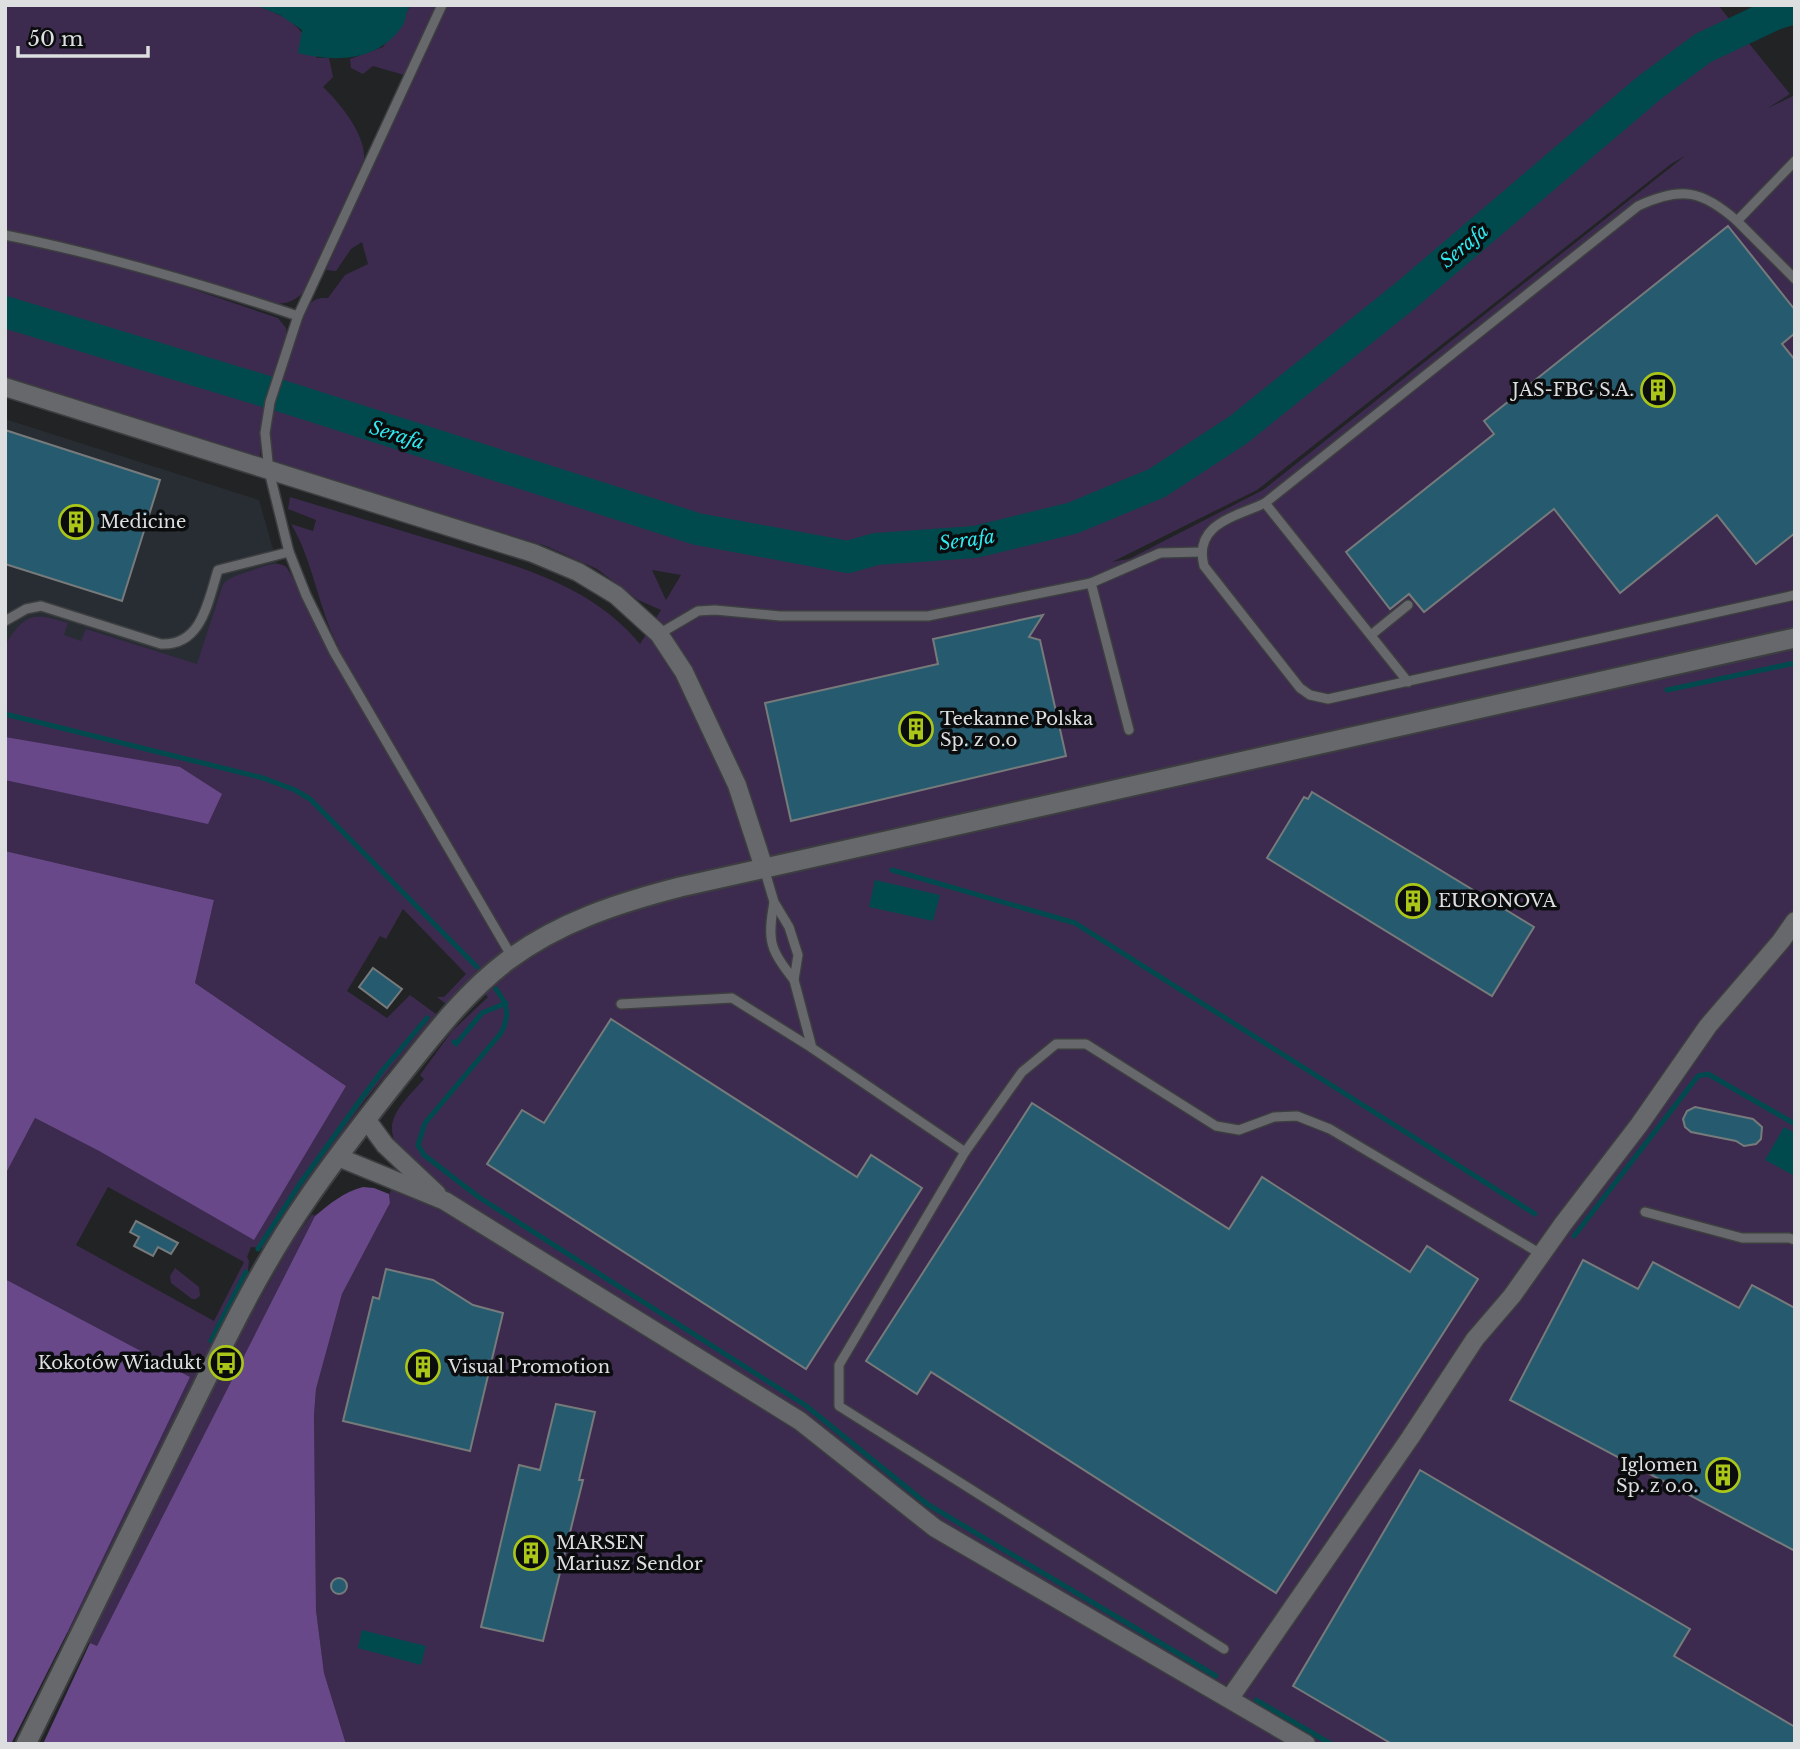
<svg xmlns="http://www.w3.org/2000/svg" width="1800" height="1749" font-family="'Libre Baskerville',serif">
<rect width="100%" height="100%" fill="#212324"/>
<path fill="#272d33" d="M5 419 259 500 279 570 372 738 5 678Z"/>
<g fill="#3c2b4e" fill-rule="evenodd">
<path d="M5 5H255C292 19 298 22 317 58H329L333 77 323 87C340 103 366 135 364 159L303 293C293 302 285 304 272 304L101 252 5 233Z"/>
<path d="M411 5H1718L1790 94 1768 108 1795 95V1744H346L324 1673 316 1610 314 1415 316 1389 342 1294 390 1203 389 1194 409 1159C374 1127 400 1106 424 1079L420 1075 452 1031 488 997 470 979 446 1004 437 997H444L466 974 403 909 386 939 380 936 347 991 387 1018 410 995 436 1014 365 1100 307 1181 267 1245 262 1248 251 1247 247 1257 249 1261 247 1281 72 1635 67 1633 190 1377 5 1279V1175L35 1118 101 1152 346 1086 195 983 214 900 5 851V645C25 613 33 612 68 623L64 635 81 641 86 629 197 664 223 584C231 576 242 574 253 570 262 567 275 561 285 566 292 570 323 643 333 658L338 646C318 608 313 560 291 524L313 531 316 520 288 509 290 497C343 513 396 529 449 545 520 567 591 585 640 644L661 610 638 600 597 569 546 546 275 464C271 451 268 439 270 426 273 402 294 324 309 305 314 298 321 298 328 298L345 275 368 264 362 242 351 249 336 271 326 270 411 77 373 66 363 74 351 68 350 59 383 47ZM1685 156 1263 490 1129 559 1112 562 1257 490 1671 164ZM652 570 681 575 666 600ZM108 1187 244 1262 214 1321 76 1245Z"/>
<path d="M5 240 71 252 130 268 278 318 286 328 287 338 262 427 260 459 5 378Z"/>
<path d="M312 1214 315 1216 97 1647 86 1641 233 1347 292 1242Z"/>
<path d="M175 1268 199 1287 200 1296 196 1299H192L171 1283 170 1276Z"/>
</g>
<g fill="#684889">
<path d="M5 737 180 767 222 794 208 824 5 780Z"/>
<path d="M5 851 214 900 195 983 346 1086 254 1240 101 1152 35 1118 5 1175Z"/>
<path d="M363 1187 374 1188 389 1194 390 1203 342 1294 316 1389 314 1415 316 1610 324 1673 346 1744H43L90 1643 97 1646 315 1216C330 1204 343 1192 363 1187Z"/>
<path d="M5 1279 190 1377 67 1633 11 1744H5Z"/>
</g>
<g fill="#004a4e">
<path d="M255 5H411C405 11 407 18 403 25 379 61 337 63 298 53L302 30 280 15Z"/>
<path d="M875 880 940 895 933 921 869 907Z"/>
<path d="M1784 1127 1795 1133V1176L1765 1160Z"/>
<path d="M362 1630 426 1646 421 1665 358 1648Z"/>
</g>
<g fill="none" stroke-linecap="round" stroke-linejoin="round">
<g stroke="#004a4e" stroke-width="5">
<path d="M1667 690 1795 663"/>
<path d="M5 714 263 778 295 790 310 799 477 967"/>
<path d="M892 870 1075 923 1535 1214"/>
<path d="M496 989C508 1005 510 1015 501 1033L425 1123 418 1145 424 1155 480 1198 805 1405 927 1504 1216 1676"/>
<path d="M454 1042 456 1044 482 1013 506 1003"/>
<path d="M1574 1236 1698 1076 1708 1074 1795 1124"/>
<path d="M258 1249 299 1185 356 1106 382 1071 427 1018"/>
<path d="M211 1341 246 1272"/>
<path d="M1256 1700 1331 1744"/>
</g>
<path stroke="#004a4e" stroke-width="32" d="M5 312 291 399 697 529 848 557 876 549 975 542 1073 518 1157 483 1238 430 1405 296 1649 88 1703 48 1775 14 1795 8"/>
</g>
<g fill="#265b6f" stroke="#777a7b" stroke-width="2">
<path d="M1728 226 1795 310V333L1782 344 1795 360V533L1756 564 1717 515 1620 593 1554 509 1424 612 1409 594 1390 609 1346 552 1494 434 1484 421Z"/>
<path d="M5 430 160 480 122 601 5 564Z"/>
<path d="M1043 615 1029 637 1040 640 1066 756 791 821 765 703 938 664 933 639Z"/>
<path d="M1312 792 1534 927 1492 996 1267 858 1304 797 1308 799Z"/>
<path d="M373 968 402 989 387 1008 359 987Z"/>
<path d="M611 1019 857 1177 871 1155 922 1188 806 1369 487 1164 522 1110 544 1123Z"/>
<path d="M1032 1103 1229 1229 1262 1177 1410 1272 1427 1246 1478 1279 1276 1593 931 1372 917 1394 866 1361Z"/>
<path d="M1695 1107 1753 1119 1762 1127 1761 1139 1756 1144 1744 1146 1736 1141 1691 1132 1685 1127 1683 1119 1687 1111Z"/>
<path d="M136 1221 178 1243 171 1254 158 1247 153 1256 134 1246 139 1237 130 1232Z"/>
<path d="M1583 1260 1638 1289 1653 1262 1739 1308 1752 1285 1795 1308V1551L1510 1400Z"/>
<path d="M386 1269 433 1280 473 1305 503 1313 470 1451 343 1421 373 1297 379 1299Z"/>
<path d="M556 1404 595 1412 579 1480H583L543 1641 481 1627 519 1465 540 1470Z"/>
<path d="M1420 1470 1690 1629 1674 1656 1795 1727V1744H1392L1293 1686Z"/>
<circle cx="339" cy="1586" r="8"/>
</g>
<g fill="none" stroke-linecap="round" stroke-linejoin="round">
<g stroke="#3d3e40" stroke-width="12">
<g id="service">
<path d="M442 5 298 316 270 402 265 433 269 471 289 552 306 595 334 652 512 957"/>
<path d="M1795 161 1737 221 1795 279"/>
<path d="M1737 221C1702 190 1681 186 1638 206L1265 503C1235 517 1193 524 1204 566L1300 688 1310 695 1328 699 1795 595"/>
<path d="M5 235C105 255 202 284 298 316"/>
<path d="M1265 503 1408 682"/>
<path d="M1091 583 1160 553 1202 552"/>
<path d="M5 621 26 609 41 606 161 644C202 646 208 601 218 570L289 552"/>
<path d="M659 634 698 611 715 610 780 616H928L1091 583 1129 730"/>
<path d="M1371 635 1408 605"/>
<path d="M764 868 774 902 789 927 798 955 794 980 812 1048 965 1152 839 1365V1406L1224 1649"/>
<path d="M774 902C767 942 770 949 794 980"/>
<path d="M621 1004 732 998 812 1048"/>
<path d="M965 1152 1022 1072 1056 1044H1086L1216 1126 1239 1130 1274 1117 1297 1116 1330 1129 1541 1254"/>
<path d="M1645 1212 1742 1238H1789L1795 1240"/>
</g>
</g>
<g stroke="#3d3e40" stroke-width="21">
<g id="minor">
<path d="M5 387 533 553 578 572 616 595 659 634 684 672 737 785 764 868"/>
<path d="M366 1119 385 1145 437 1194"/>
<path d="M338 1157 445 1201 800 1421 935 1528 1306 1744"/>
<path d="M1230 1698 1410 1438 1475 1339 1512 1296 1563 1224 1639 1125 1708 1026 1781 941 1795 921"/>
</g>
</g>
<g stroke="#3d3e40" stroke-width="23">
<path id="tertiary" d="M26 1744C78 1640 129 1536 180 1432 219 1354 256 1273 306 1201 333 1161 363 1123 393 1085 428 1042 462 995 507 961 559 922 618 903 680 887L1795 638"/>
</g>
<use href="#service" stroke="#66686b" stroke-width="9"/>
<use href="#minor" stroke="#66686b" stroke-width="18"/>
<use href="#tertiary" stroke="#66686b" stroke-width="19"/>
</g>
<defs>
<g id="building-ring" transform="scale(1.75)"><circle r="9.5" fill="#0b0c0d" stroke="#aac719" stroke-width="1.5"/><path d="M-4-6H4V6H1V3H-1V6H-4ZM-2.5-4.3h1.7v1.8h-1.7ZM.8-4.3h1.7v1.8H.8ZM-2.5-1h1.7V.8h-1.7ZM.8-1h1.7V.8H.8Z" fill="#aac719"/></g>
<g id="bus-ring" transform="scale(1.75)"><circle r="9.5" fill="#0b0c0d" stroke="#aac719" stroke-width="1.5"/><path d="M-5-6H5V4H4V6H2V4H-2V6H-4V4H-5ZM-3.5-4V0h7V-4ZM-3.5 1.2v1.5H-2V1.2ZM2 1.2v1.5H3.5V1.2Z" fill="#aac719"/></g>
</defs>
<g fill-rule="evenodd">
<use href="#building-ring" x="1658" y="390"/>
<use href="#building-ring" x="76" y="522"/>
<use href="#building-ring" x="916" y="729"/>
<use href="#building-ring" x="1413" y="901"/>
<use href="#bus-ring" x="226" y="1363"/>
<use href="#building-ring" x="423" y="1367"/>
<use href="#building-ring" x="1723" y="1475"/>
<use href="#building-ring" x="531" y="1553"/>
</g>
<g text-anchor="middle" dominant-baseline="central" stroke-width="7" stroke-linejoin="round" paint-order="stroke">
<g font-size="18" fill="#dddee0" stroke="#0b0c0d" text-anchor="start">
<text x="1634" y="390" text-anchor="end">JAS-FBG S.A.</text>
<text x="100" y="522">Medicine</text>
<text x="940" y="719">Teekanne Polska<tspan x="940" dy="21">Sp. z o.o</tspan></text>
<text x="1438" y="901">EURONOVA</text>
<text x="202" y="1363" text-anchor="end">Kokotów Wiadukt</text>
<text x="448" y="1367">Visual Promotion</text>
<text x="1698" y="1465" text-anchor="end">Iglomen<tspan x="1698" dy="21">Sp. z o.o.</tspan></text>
<text x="556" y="1543">MARSEN<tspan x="556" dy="21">Mariusz Sendor</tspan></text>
</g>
<g font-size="19" font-style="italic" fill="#30e9f1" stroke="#0b0c0d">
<text transform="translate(1464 246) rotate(-40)">Serafa</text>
<text transform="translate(397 435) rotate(17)">Serafa</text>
<text transform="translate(967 540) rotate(-8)">Serafa</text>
</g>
</g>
<rect width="1800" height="1749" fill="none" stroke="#dddee0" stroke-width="14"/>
<path d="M18 46v10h130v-10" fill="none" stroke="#dddee0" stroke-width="3.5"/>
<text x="28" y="46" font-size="21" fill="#dddee0" stroke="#0b0c0d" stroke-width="5" paint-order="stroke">50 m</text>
</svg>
